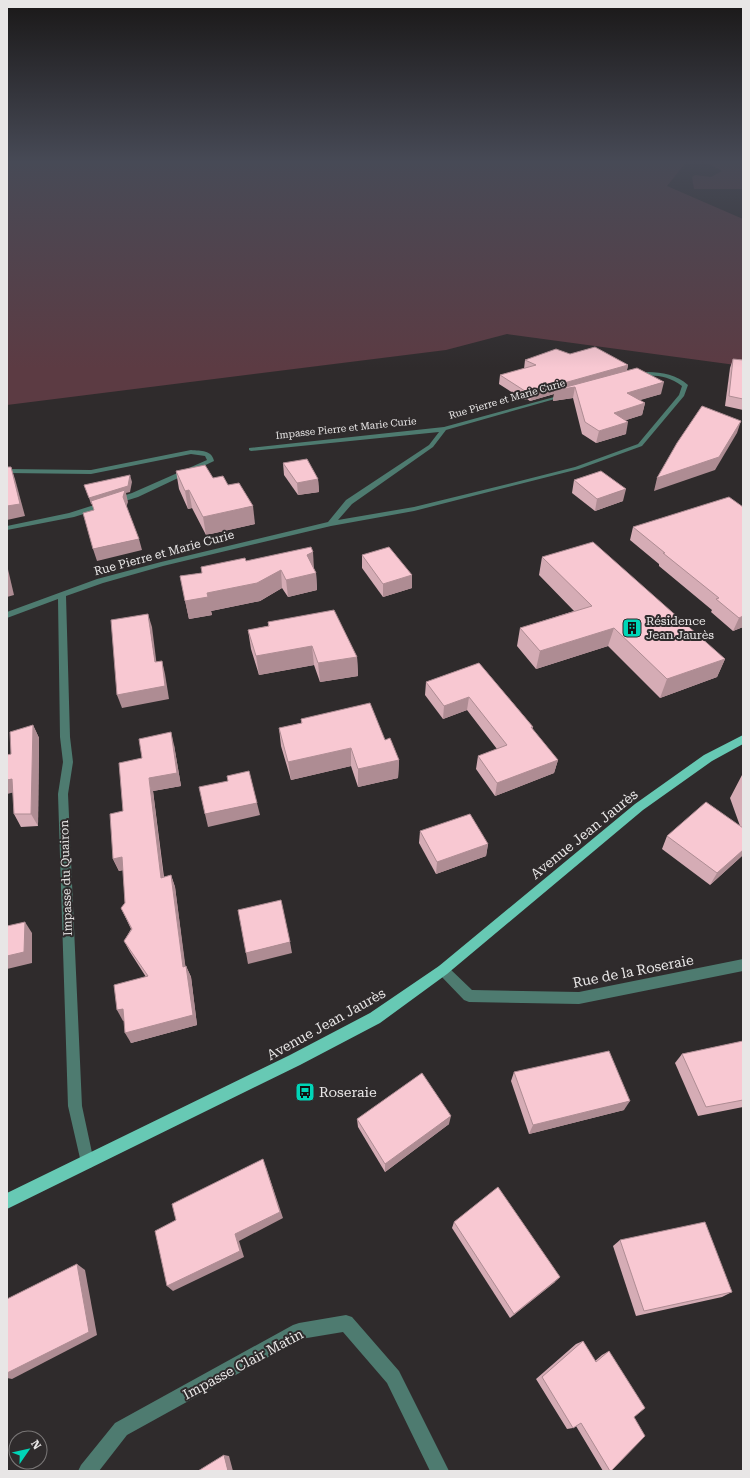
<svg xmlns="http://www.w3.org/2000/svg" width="750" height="1478" font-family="'Roboto Serif',serif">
<rect width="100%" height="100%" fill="#2f2b2c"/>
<g fill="#5c3b43">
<path d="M7 161H687L667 186 743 219V366L507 334 446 350 7 405Z"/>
<path d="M704 161H743V189H694L692 177 695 175 711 177 722 171Z"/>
</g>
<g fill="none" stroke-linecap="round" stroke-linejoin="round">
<g fill="#4e7b70" fill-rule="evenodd">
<path d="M648 372C662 372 677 375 688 385L684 396 642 446 579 469 414 511 331 526 163 566 103 583 66 596 70 737 73 762 68 794 82 1106 94 1162 92 1167 87 1169 82 1167 68 1106 58 794 63 762 60 737 58 599 7 618V612L97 579 161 562 328 522 346 500 429 445 439 432 251 451 249 450V448L444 427 569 393V395L446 430 433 447 352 504 338 520 414 507 512 483 575 467 638 444 679 395 682 386C667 375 652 374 634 377L631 375Z"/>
<path d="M191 450C201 451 212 450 214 461L138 497 74 517 7 530V526L69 513 132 493 207 460 205 456 191 454 91 474 7 473V469L91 470Z"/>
<path d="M743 959V971L579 1004 469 1002 464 1000 439 974 437 970 439 966 443 964 447 966 472 990 579 992Z"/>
<path d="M346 1315 352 1317 399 1371 449 1471H430L387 1383 343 1332 301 1339 127 1435 99 1471H78L81 1465 115 1423 293 1325 299 1323Z"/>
</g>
<path fill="#67c9b4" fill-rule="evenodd" d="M743 735V744L712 761 643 810 447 974 380 1023 300 1065 7 1209V1193L290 1055 370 1013 439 966 635 804 704 755Z"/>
</g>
<g fill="#d5acb5">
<path d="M570 354 628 365 627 370 661 394 639 400 645 403 642 415 626 420V434L596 443 582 434 573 398 553 401 554 394 530 401 527 399 524 400 499 384 500 375 524 369 525 360Z"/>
<path d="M733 359 743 360V410L725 406 730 368Z"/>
<path d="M283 463 318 479 319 492 298 495 284 475Z"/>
<path d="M176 471 228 485 255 524 206 535 192 508 188 509 179 489Z"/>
<path d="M574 480 623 501 595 511 572 493Z"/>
<path d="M743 507V627L733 631 711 612 712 610 659 566V564L630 540 633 527Z"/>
<path d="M362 555 412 575V588L383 597 362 568Z"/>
<path d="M542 557 725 659 717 677 660 698 608 646 536 669 517 646 520 628 574 611 539 575Z"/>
<path d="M246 561 314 569 316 573 317 590 288 597 282 588 260 601 211 611 212 615 189 619 180 576 202 573Z"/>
<path d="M268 622 357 657 358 676 320 682 314 665 259 675 251 649 248 630 268 626Z"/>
<path d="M479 663 533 727 532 729 558 760 554 773 495 796 476 769 478 756 497 749 467 710 443 719 425 695 426 682Z"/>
<path d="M301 719 385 740 399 760 398 778 358 787 351 766 291 780 281 746 279 728 301 723Z"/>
<path d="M33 725 39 738 38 826 21 827 14 814 11 754Z"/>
<path d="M174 745 181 786 153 791 164 877 171 875 175 887 185 966H186L191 977 197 1025 131 1043 124 1020 123 1021 146 977 130 952 124 941 131 929 121 908 125 903 123 870 119 871 113 859 123 811 142 758Z"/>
<path d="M742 775H743V855L710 885 662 849 667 836 740 826 730 798Z"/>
<path d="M420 831 488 844 486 856 436 874 419 843Z"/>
<path d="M743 1041V1107L698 1116 675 1063 682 1054Z"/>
<path d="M514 1072 624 1110 529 1134 511 1081Z"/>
<path d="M357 1119 449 1124 385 1172 358 1127Z"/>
<path d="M454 1222 555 1282 510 1318 452 1228Z"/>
<path d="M620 1240 732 1292 722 1297 636 1316 613 1246Z"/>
<path d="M583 1341 595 1361 602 1355 609 1351 634 1417 611 1471H603L576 1426 573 1428 567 1429 536 1379 576 1344Z"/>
</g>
<g fill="#ae8c93">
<path d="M628 365 626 374 575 387 573 398 553 401 554 394 530 401 532 392Z"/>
<path d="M664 382 661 394 624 405 627 393Z"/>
<path d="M529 390 527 399 524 400 525 391Z"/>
<path d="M645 403 642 415 611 425 614 413Z"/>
<path d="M741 421 737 433 715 470 654 491 657 478Z"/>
<path d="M628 422 626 434 596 443 599 431Z"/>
<path d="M11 467 15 479 25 516 7 520V506Z"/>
<path d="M130 475 132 482 130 492 126 493 128 502 126 508 91 504 89 498Z"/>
<path d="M318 479 319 492 298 495 297 483Z"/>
<path d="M626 489 623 501 595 511 597 499Z"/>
<path d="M189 490 192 508 188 509 185 491Z"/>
<path d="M253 506 255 524 206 535 203 517Z"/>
<path d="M139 539 142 550 97 561 93 549Z"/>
<path d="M313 552 314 569 307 555Z"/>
<path d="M7 565 14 595 7 597Z"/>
<path d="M281 570 282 588 260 601 211 611 212 615 189 619 185 601 207 593Z"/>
<path d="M316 573 317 590 288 597 286 580Z"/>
<path d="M412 575V588L383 597V584Z"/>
<path d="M148 614 152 627 158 675 155 662Z"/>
<path d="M743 616V627L733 631 739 618Z"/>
<path d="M614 628 608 646 536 669 540 651Z"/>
<path d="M312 646 314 665 259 675 256 656Z"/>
<path d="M357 657 358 676 320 682 318 663Z"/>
<path d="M725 659 717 677 660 698 667 679Z"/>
<path d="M162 661 165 674 169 699 122 708 117 695Z"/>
<path d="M469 697 467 710 443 719 444 706Z"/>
<path d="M33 725 39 738 38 826 31 814Z"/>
<path d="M171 732 174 745 181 786 153 791 165 890 161 878 149 778Z"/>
<path d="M351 748V766L291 780 288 762Z"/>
<path d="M399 760 398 778 358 787V769Z"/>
<path d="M558 760 554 773 495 796 497 783Z"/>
<path d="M12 779 19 791 7 794V780Z"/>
<path d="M257 803 260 815 208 827 205 814Z"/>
<path d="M488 844 486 856 436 874 437 862Z"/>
<path d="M743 850V855L710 885 717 873Z"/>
<path d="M122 857 127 869 119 871 113 859Z"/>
<path d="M171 875 175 887 187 978 183 967Z"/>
<path d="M25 922 32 933V963L7 969V956Z"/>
<path d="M290 942 292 953 248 964 246 953Z"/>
<path d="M186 966 191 977 197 1025 131 1043 125 1033Z"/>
<path d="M123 1009 129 1019 123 1021 117 1010Z"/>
<path d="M630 1101 624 1110 529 1134 533 1125Z"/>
<path d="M451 1116 449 1124 385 1172V1164Z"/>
<path d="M266 1167 283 1218 239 1241 244 1257 173 1291 167 1286 235 1234Z"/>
<path d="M77 1264 85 1270 97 1335 12 1379 7 1378V1373Z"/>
<path d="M560 1277 555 1282 510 1318 514 1314Z"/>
<path d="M224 1455 229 1456 233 1471H228Z"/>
</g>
<g fill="#f8c8d2" stroke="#ae8c93">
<path d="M595 347 628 365 532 392 529 390 525 391 500 375 536 365 525 360 556 349 570 354Z"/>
<path d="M733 359 743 360V399L729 396Z"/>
<path d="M637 368 664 382 627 393 645 403 614 413 628 422 599 431 585 422 575 387 555 390Z"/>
<path d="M702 406 741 421 719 457 657 478 677 443Z"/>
<path d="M307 459 318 479 297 483 283 463Z"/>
<path d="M205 465 213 478 223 476 228 485 239 483 253 506 203 517 189 490 185 491 176 471Z"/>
<path d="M7 467H11L20 504 7 506Z"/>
<path d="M601 471 626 489 597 499 574 480Z"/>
<path d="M130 475 128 486 89 498 84 485Z"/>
<path d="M125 490 123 497 139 539 93 549 83 513 94 510 91 501Z"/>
<path d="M729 497 743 507V616L739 618 716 599 719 598 663 553H665L633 527Z"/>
<path d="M593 542 725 659 667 679 614 628 540 651 520 628 592 606 542 557Z"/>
<path d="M311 547 313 552 307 555 316 573 286 580 281 570 257 583 207 593 208 597 185 601 180 576 202 573 201 567 245 558 246 561Z"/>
<path d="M389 547 412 575 383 584 362 555Z"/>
<path d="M334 610 357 657 318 663 312 646 256 656 248 630 269 626 268 622Z"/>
<path d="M148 614 155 662 162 661 165 686 117 695 111 620Z"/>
<path d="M479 663 533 727H531L558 760 497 783 478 756 507 745 469 697 444 706 426 682Z"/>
<path d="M370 703 385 740 390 738 399 760 358 769 351 748 288 762 279 728 302 723 301 719Z"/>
<path d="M33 725 31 814H14L12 779 7 780V755L11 754 10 732Z"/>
<path d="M171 732 177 773 149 778 161 878 171 875 183 967 186 966 193 1015 125 1033 123 1009 117 1010 114 985 148 976 124 941 132 929 121 908 125 903 122 857 113 859 110 814 123 811 119 763 142 758 139 739Z"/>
<path d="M249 771 257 803 205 814 199 787 228 781 227 776Z"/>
<path d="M706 802 743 828V850L717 873 667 836Z"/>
<path d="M470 814 488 844 437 862 420 831Z"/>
<path d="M281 900 290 942 246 953 238 910Z"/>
<path d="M25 922 24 952 7 956V926Z"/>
<path d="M743 1041V1100L706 1107 682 1054Z"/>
<path d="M609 1051 630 1101 533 1125 514 1072Z"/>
<path d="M422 1073 451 1116 385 1164 357 1119Z"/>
<path d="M263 1159 280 1212 235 1234 240 1251 167 1286 155 1231 176 1220 172 1204Z"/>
<path d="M498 1187 560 1277 514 1314 454 1222Z"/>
<path d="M705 1222 732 1292 644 1311 620 1240Z"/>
<path d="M77 1264 89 1332 7 1373V1299Z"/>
<path d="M583 1341 596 1362 609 1351 645 1408 634 1417 645 1436 611 1471H610L581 1423 573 1428 542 1377Z"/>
<path d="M224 1455 228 1471H198Z"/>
</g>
<linearGradient id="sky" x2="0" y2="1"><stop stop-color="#1a1818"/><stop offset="0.44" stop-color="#474a56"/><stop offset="1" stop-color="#474a56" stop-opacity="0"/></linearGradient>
<rect width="750" height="368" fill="url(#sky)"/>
<defs>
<g id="building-square" transform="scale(1)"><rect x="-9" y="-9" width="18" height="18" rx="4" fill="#00d5b7" stroke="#2f2b2c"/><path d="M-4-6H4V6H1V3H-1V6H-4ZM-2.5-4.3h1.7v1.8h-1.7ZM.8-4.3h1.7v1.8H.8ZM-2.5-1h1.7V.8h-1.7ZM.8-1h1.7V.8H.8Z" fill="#111"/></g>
<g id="bus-square" transform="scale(1)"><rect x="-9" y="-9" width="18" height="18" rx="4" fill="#00d5b7" stroke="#2f2b2c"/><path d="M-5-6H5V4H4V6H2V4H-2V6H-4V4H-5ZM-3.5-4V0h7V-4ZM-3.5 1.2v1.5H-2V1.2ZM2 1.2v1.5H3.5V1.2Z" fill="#111"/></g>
</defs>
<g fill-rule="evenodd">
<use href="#building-square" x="632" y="628"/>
<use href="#bus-square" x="305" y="1092"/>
</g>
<g text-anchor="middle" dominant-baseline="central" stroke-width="4" stroke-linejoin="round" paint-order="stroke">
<g font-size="10" fill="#e8e6e6" stroke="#2f2b2c">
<text transform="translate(507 399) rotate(-16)">Rue Pierre et Marie Curie</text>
<text transform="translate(346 428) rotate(-6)">Impasse Pierre et Marie Curie</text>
</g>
<g font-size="12" fill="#e8e6e6" stroke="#2f2b2c">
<text transform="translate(164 553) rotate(-15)">Rue Pierre et Marie Curie</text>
<text transform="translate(66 878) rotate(-92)">Impasse du Quairon</text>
</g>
<g font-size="12" fill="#e8e6e6" stroke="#2f2b2c" text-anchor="start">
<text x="646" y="621">Résidence<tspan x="646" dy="14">Jean Jaurès</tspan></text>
</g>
<g font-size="14" fill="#e8e6e6" stroke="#2f2b2c">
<text transform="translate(584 834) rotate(-39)">Avenue Jean Jaurès</text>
<text transform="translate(633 971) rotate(-11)">Rue de la Roseraie</text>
<text transform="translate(326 1024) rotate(-29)">Avenue Jean Jaurès</text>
<text transform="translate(243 1364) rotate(-28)">Impasse Clair Matin</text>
</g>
<g font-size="14" fill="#e8e6e6" stroke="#2f2b2c" text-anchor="start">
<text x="319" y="1092">Roseraie</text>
</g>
</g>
<rect width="750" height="1478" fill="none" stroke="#e8e6e6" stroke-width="16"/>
<g transform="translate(28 1450) rotate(56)"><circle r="19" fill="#2f2b2c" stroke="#797676"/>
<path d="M0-3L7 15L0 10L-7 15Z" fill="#00d5b7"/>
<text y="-6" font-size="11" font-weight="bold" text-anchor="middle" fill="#e8e6e6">N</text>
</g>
</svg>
